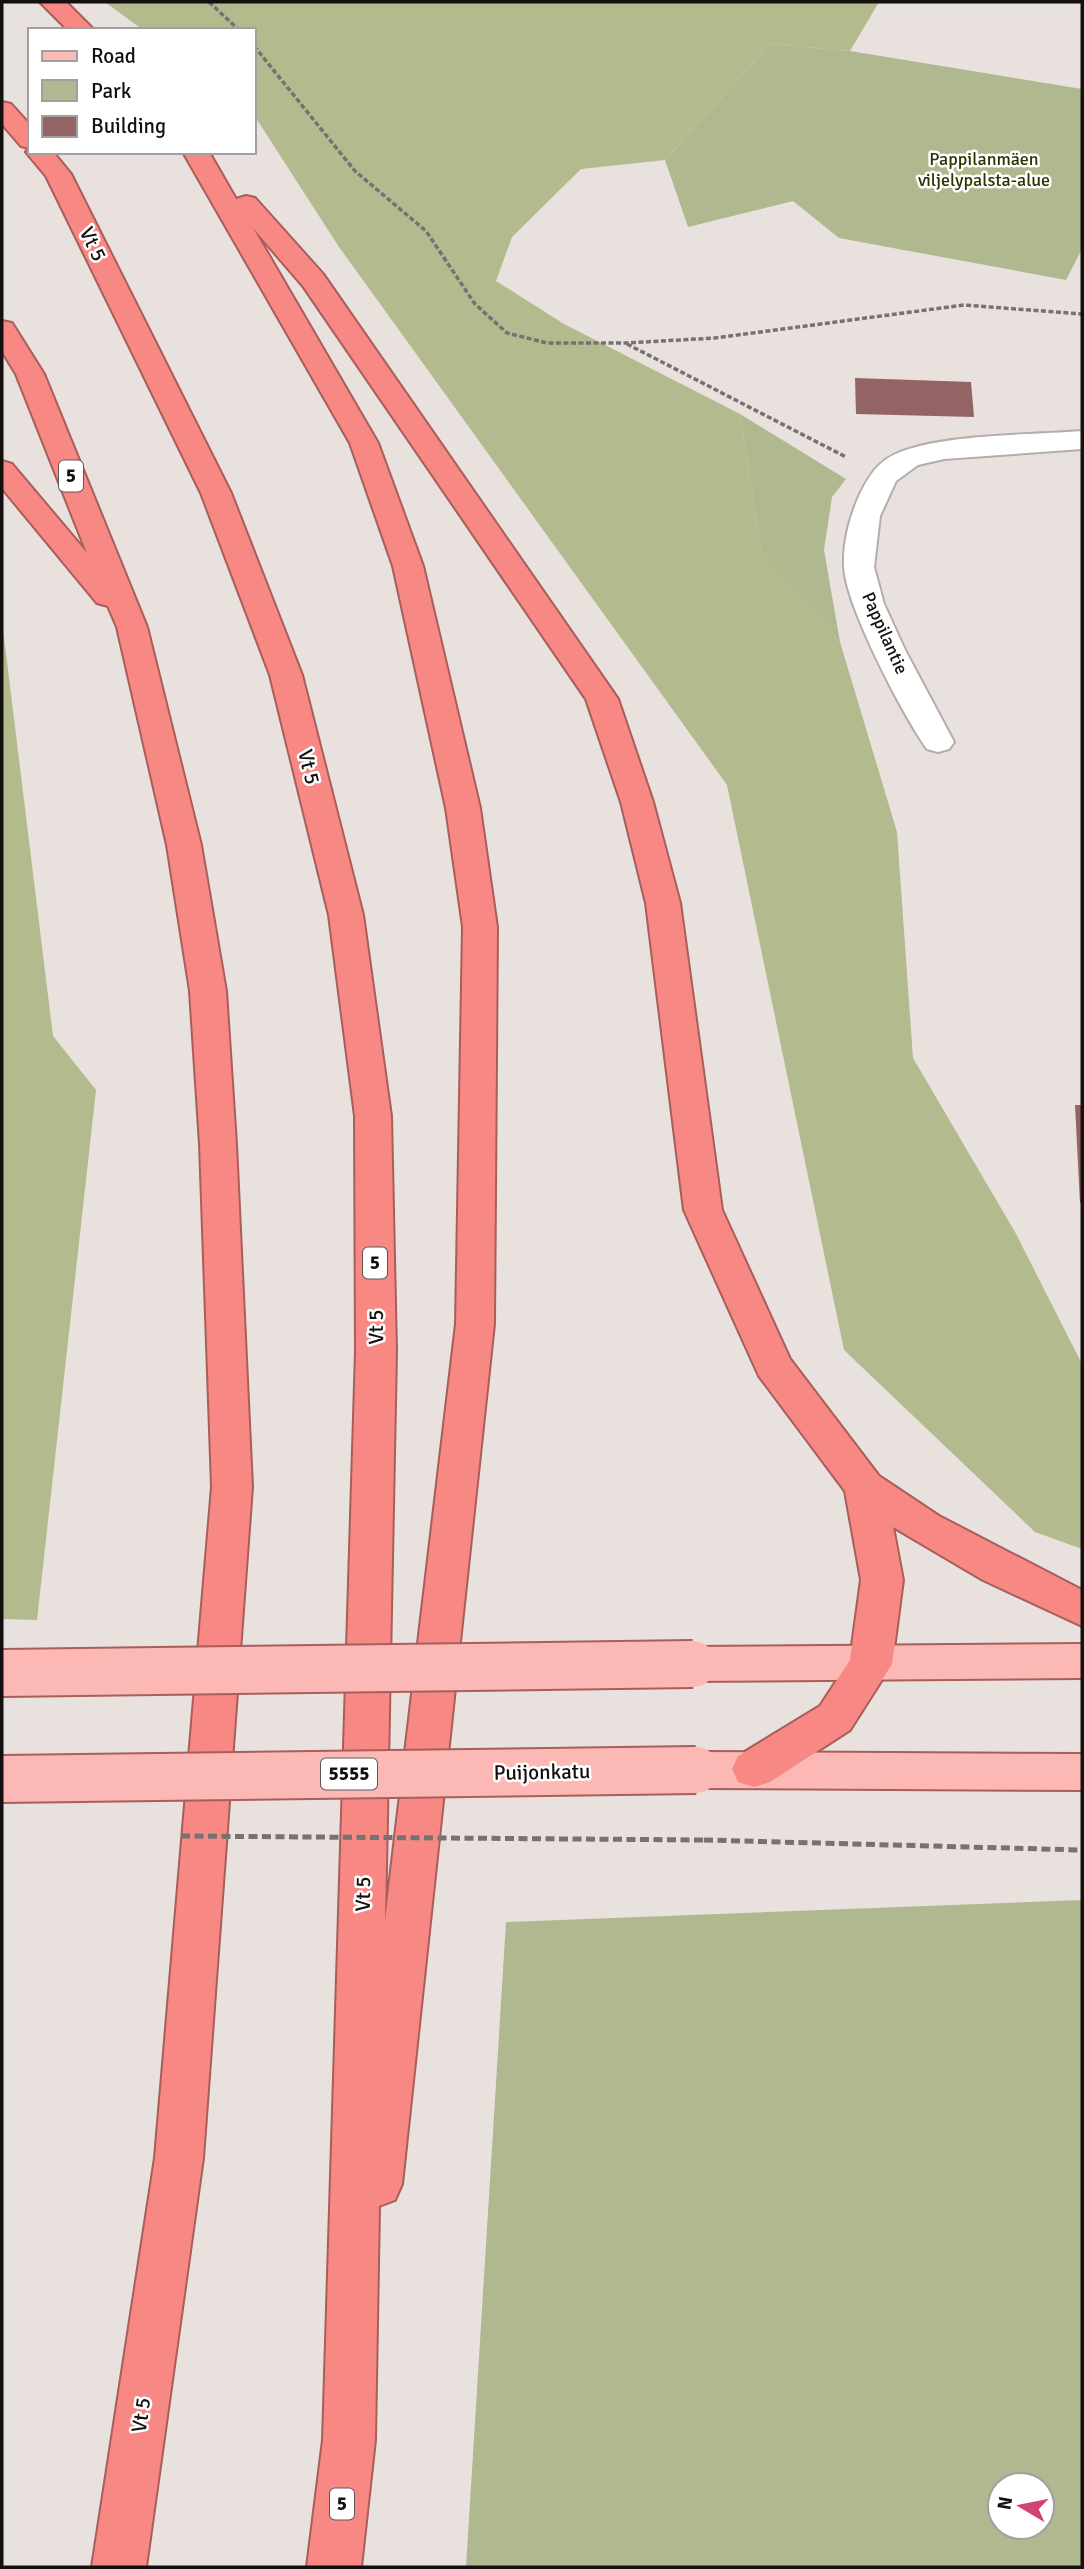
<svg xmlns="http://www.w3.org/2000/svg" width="1084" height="2569" font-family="Signika,sans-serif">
<rect width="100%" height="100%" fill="#e9e1de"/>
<g fill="#b0b88f" fill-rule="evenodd">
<path d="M770 44 850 51 1082 89V249L1066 280 839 238 793 201 688 227 665 160Z"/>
<path d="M740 414 846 479 832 497 824 550 840 642 761 549Z"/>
<path d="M1082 1900V2567H466L506 1922ZM1000 2485H1042V2527H1000Z"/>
</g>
<g fill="#b2ba8e">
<path d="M105 2H879L850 51 770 44 665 160 581 169 512 237 496 281 564 324 740 414 761 548 840 642 897 832 913 1058 1015 1232 1082 1364V1549L1035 1532 844 1350 727 785 339 247 254 115V30H143Z"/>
<path d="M2 621 53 1036 96 1090 37 1620 2 1619Z"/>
</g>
<g fill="#936463">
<path d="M855 378 971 382 974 417 856 414Z"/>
<path d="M1075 1105H1082V1203H1080Z"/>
</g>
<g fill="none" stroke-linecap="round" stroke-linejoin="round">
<g stroke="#b5adaa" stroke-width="4">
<path id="minor" d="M1082 431V449L944 459 918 465 896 481 880 516 874 567 884 604 905 650 954 742 949 749 938 752 927 749C903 715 845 605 844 566 843 542 850 516 860 494 869 476 878 461 898 453 943 434 1032 435 1082 431Z"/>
</g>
<g stroke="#a85e5b" stroke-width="4">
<g id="primary">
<path d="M1082 1644V1678L693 1681 678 1676 672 1664 678 1652 693 1647Z"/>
<path d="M696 1752 1082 1754V1790L696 1788 680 1783 674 1770 680 1757Z"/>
</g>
</g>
<g stroke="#a85e5b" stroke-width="4">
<g id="motorway">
<path d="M40 2H66L94 30H68Z"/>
<path d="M2 102 11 104 30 125V152H53L71 174 231 493 302 675 363 915 391 1116 396 1351 385 1921 456 1324 463 927 446 808 393 566 350 443 183 152H209L236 199 246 196 255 198 323 274 618 699 653 802 680 903 722 1210 790 1359 879 1476 939 1516 1082 1590V1626L983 1580 893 1527 903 1580 892 1664 850 1730 770 1782 754 1787 738 1782 732 1769 738 1756 820 1706 850 1660 861 1580 845 1491 759 1376 684 1210 646 903 621 802 586 699 303 286 253 228 378 443 423 566 480 808 497 927 494 1324 402 2184 395 2200 379 2206 375 2440 361 2567H307L323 2440 356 1351 355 1116 329 915 270 675 201 493 46 176 26 152 29 148 21 146 2 124Z"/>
<path d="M2 321 12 323 44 374 147 627 201 845 226 991 236 1144 252 1487 203 2158 146 2567H92L155 2158 212 1487 200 1144 190 991 167 845 117 627 108 606 97 603 2 488V461L12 464 87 553 16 374 2 351Z"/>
</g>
</g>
<g stroke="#777270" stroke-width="3.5" stroke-dasharray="5 2.5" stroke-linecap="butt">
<path d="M209 2 239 30"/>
<path d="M254 46 355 171 426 231 475 304 507 333 547 343H626L715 338 964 305 1082 314"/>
<path d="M627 344 846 457"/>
</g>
<path stroke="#777270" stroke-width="5" stroke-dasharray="9 4.5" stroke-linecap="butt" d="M704 1840 1082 1850"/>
<use href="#minor" fill="#fff" fill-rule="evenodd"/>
<use href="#primary" fill="#fbb8b5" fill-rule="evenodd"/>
<use href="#motorway" fill="#f88884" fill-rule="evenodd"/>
<g stroke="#a85e5b" stroke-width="50" stroke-linecap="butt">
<g id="primary-bridge">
<path d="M2 1673 693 1664"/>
<path d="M2 1779 696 1770"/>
</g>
</g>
<path stroke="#777270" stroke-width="5" stroke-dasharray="9 4.5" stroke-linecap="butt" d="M181 1836 704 1840"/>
<use href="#primary-bridge" stroke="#fbb8b5" stroke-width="46"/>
</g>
<g text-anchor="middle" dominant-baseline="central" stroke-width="5" stroke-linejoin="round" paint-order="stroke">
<g font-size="18" fill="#2e3300" stroke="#fff">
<text x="984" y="159">Pappilanmäen<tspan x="984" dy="21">viljelypalsta-alue</tspan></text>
</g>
<g font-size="18" fill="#13100f" stroke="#fff">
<text transform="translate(885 633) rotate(66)">Pappilantie</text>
</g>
<g fill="#fff" stroke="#5a5857" stroke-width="2">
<rect x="59" y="460.5" width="24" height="31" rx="5"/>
<rect x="363" y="1247.5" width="24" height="31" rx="5"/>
<rect x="321" y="1758.5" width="56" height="31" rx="5"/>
<rect x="330" y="2488.5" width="24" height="31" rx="5"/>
</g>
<g font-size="19" font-weight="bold" fill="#13100f">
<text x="71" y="476">5</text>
<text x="375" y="1263">5</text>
<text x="349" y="1774">5555</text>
<text x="342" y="2504">5</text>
</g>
<g font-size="21" fill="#13100f" stroke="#fff">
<text transform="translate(93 244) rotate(64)">Vt 5</text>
<text transform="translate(309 767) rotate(76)">Vt 5</text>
<text transform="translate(376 1327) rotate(-91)">Vt 5</text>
<text transform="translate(542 1772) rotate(-1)">Puijonkatu</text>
<text transform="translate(363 1894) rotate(-89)">Vt 5</text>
<text transform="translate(141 2415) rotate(-82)">Vt 5</text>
</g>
</g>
<rect width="1084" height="2569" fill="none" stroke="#13100f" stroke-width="7"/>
<rect x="28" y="28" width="228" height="126" fill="#ffffff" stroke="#a19f9f" stroke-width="2"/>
<rect x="42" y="51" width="35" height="10" fill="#fbb8b5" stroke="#a19f9f" stroke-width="2"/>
<text x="91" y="63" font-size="21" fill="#13100f">Road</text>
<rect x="42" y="80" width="35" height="21" fill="#b0b88f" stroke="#a19f9f" stroke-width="2"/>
<text x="91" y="98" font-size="21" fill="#13100f">Park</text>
<rect x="42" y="116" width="35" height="21" fill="#936463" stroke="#a19f9f" stroke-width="2"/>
<text x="91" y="133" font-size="21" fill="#13100f">Building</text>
<g transform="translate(1021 2506) rotate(280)"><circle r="33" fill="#ffffff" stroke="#a19f9f" stroke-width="2"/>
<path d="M0-5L12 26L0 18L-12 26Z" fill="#d14472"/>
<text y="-10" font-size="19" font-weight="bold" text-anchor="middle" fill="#13100f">N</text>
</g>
</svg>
